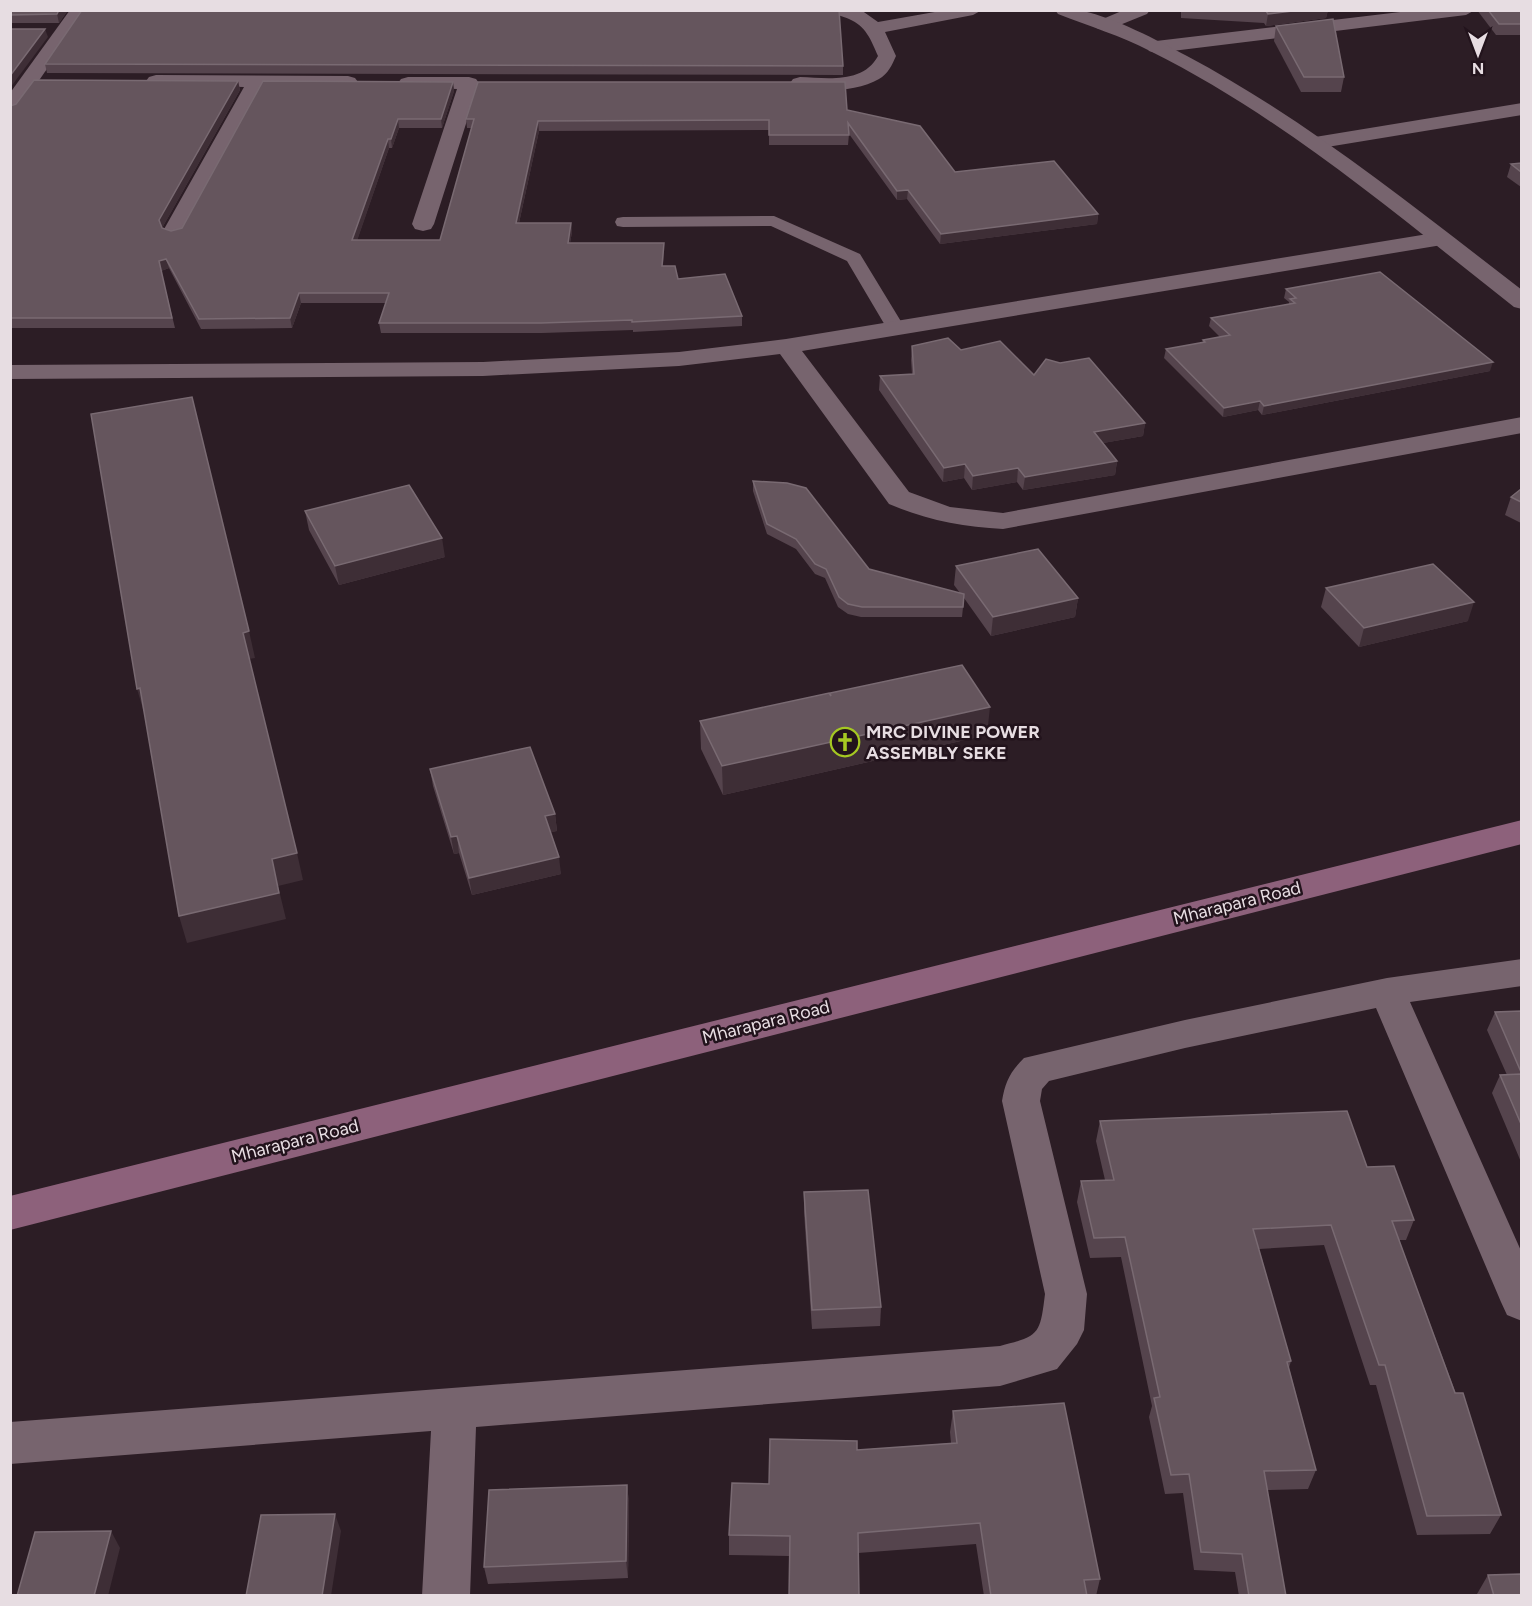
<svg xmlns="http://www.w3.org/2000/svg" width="1532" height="1606" font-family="Figtree,sans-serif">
<rect width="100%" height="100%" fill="#2c1d25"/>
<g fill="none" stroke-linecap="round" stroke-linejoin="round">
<path fill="#77646e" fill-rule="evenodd" d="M774 216 860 254 905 328 903 332H889L847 261 771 226 623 227 617 226 615 222 617 218 623 217Z"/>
<g fill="#77646e" fill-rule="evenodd">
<path d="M70 10H88L17 112 10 114V93Z"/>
<path d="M832 10H861L878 22 946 10H982L973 15 885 32 896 56C892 65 888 74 879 79 857 92 817 93 793 87L790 83 793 79 800 77C827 78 863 84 878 56 871 40 866 26 849 19 843 16 837 16 832 10Z"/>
<path d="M1124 10H1150L1147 14 1110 29H1098L1095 25 1098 21Z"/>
<path d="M1417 10H1475L1466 15 1156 53 1149 51 1147 47 1149 43 1156 41Z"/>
<path d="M156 75 348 76 355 78 358 82 355 86 348 88 263 87 185 231 182 236 174 238 166 236 163 231 244 87 149 85 146 81 149 77Z"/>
<path d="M408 77H469L476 79 479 83 434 224 431 229 423 231 415 229 412 224 457 89 401 87 398 83 401 79Z"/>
<path d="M1522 103V115L1315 149 1308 147 1305 143 1308 139 1315 137Z"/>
<path d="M1440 232 1448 234 1451 239 1448 244 802 351 909 492 950 507 1003 513 1522 417V433L1003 529C963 527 926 520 889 504L780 354 679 366 483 376 10 379V365L483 362 679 352 786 339Z"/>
<path d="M1522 959V986L1410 1002 1522 1253V1321L1507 1315 1501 1302 1376 1008 1185 1048 1049 1081 1042 1089 1040 1101 1087 1294 1084 1330 1077 1344 1057 1369 1000 1386 476 1427 470 1596H422L431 1431 10 1464V1422L1000 1346C1040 1336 1040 1334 1045 1294L1002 1101C1005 1082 1010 1072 1024 1058L1185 1020 1387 978Z"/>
</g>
<path fill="#77646e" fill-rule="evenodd" d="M1055 10C1064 10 1074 9 1083 11 1115 18 1157 40 1187 56 1307 120 1414 207 1522 290V309L1514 307C1398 216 1283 117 1150 51 1121 36 1089 26 1058 14Z"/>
<path fill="#8d617b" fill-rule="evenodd" d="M1522 820V844L10 1230V1196Z"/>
</g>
<g fill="#55444d">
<path d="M10 10H68L59 23H10Z"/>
<path d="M1181 10H1328L1326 18 1266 26 1264 23 1181 18Z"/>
<path d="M1477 10H1521V35H1496Z"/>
<path d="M1276 26 1344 77 1341 92H1301L1274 41Z"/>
<path d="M45 64 843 66V75L47 73Z"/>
<path d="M238 81 240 90 162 228 171 231 182 228 453 82 454 91 442 128H399L392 148H389L357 240H440L472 128H467L466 119 847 110 955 172 1098 214 1097 224 940 244 907 199 897 200 849 134 848 145H769V130L539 131 519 223H571L572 232 570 243H664L663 266 678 279 742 316V326L633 332V330L542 333H381L379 323 386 303H301L292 328 201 329 169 268 161 271 175 328H10V106Z"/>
<path d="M1521 163V187L1507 177 1511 164Z"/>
<path d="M1286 289 1490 371 1262 415 1258 410 1223 417 1164 358 1166 349 1202 343 1203 340 1220 337 1209 326 1211 318 1289 304V302L1284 298Z"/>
<path d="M912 346 961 350 1034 375 1060 363 1145 423 1143 436 1103 443 1117 461 1115 475 1023 490 1017 482 972 490 964 478 943 482 879 390 880 376 912 374 911 360Z"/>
<path d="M753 481 869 569 960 593 954 585 956 566 1078 598 1075 617 991 636 964 598 962 617H861L848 614 838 607 825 578 815 574 796 549 767 534 753 491Z"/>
<path d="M1521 489V523L1505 515 1511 497Z"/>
<path d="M305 511 445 557 339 585 309 530Z"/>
<path d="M1326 588 1468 621 1359 647 1321 607Z"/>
<path d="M830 695 987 735 723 795 701 749 700 721Z"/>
<path d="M430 769 555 814 557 831 550 832 561 874 472 895 459 853 454 854 433 786Z"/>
<path d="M1521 1011V1162L1492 1093 1500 1075H1507L1487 1030 1495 1012Z"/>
<path d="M1100 1121 1367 1167 1414 1220 1406 1240H1399L1501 1515 1490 1534 1417 1535 1376 1385H1370L1324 1245 1259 1249 1291 1361 1289 1368 1316 1470 1308 1489 1267 1490 1286 1596H1239L1235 1572 1194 1570 1183 1493 1165 1494 1149 1417 1152 1406 1121 1257 1090 1258 1077 1202 1081 1181 1105 1180 1096 1141Z"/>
<path d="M804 1192 881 1307 880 1326 812 1329 804 1212Z"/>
<path d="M953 1411 1100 1579 1096 1596H984L976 1544 858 1553 789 1556 729 1555V1535L769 1484 857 1450 951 1443 950 1432Z"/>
<path d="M627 1485 629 1503 628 1578 488 1584 484 1567Z"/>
<path d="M1488 1575 1521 1596H1478L1477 1594Z"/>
</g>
<g fill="#3e2e36">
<path d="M59 10H68L59 23 57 14Z"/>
<path d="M1301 10H1328L1326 18 1266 26 1268 14Z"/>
<path d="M45 29 48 37 10 88V76Z"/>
<path d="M238 81 240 90 161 230 159 220Z"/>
<path d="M453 82 454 91 442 128 441 119Z"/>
<path d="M398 119 399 128 392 148 391 139Z"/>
<path d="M538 121 539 131 517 232 516 223Z"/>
<path d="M388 139 389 148 354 250 352 240Z"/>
<path d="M908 190 907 199 897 200V191Z"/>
<path d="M1098 214 1097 224 940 244 941 234Z"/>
<path d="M571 223 572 232 568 253V243Z"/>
<path d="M664 243V253L662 276V266Z"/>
<path d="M166 259 169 268 161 271 159 261Z"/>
<path d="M299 293 301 303 292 328 290 318Z"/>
<path d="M1493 362 1490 371 1262 415 1264 406Z"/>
<path d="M1260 401 1258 410 1223 417 1224 408Z"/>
<path d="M1145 423 1143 436 1092 445 1094 432Z"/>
<path d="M1117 461 1115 475 1023 490 1025 477Z"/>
<path d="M965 464 964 478 943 482 944 468Z"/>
<path d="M1018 468 1017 482 972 490 973 476Z"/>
<path d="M442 538 445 557 339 585 335 566Z"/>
<path d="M1078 598 1075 617 991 636 993 617Z"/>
<path d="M1474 602 1468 621 1359 647 1364 628Z"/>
<path d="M249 631 255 658 249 659 243 633Z"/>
<path d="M140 688 145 716 137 689Z"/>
<path d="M990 707 987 735 723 795 722 766Z"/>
<path d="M555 814 557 831 547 833 545 816Z"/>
<path d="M457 836 459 853 454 854 451 837Z"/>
<path d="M297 853 303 880 278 886 286 919 187 943 179 916 272 859Z"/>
<path d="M559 857 561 874 472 895 469 878Z"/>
<path d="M627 1485 629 1503 628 1578 626 1561Z"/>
<path d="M335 1514 341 1531 331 1596H322Z"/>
<path d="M111 1531 120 1548 108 1596H94Z"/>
</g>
<g fill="#65555d" stroke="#796a72" stroke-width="1.5">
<path d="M10 10H59L57 14 10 15Z"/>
<path d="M82 10H839L843 66 45 64Z"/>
<path d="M1251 10H1301L1268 14 1266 11Z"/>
<path d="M1488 10H1521V24H1499Z"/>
<path d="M1333 19 1344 77H1304L1276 26Z"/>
<path d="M10 29H45L10 76Z"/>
<path d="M34 80 238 81 159 220 162 228 171 231 182 228 263 81 453 82 441 119H398L391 139H388L352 240H440L474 119H466L478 82H845L847 110 920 126 955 172 1054 161 1098 214 941 234 908 190 897 191 848 123 849 135H769V120L538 121 516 223H571L568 243H664L662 266H675L678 279 725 274 742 316 632 322V320L541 323H379L389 293H299L290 318 199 319 166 259 159 261 172 318H10V106L16 104Z"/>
<path d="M1521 163V172L1511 164Z"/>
<path d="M1380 272 1493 362 1264 406 1260 401 1224 408 1166 349 1205 342 1203 340 1230 335 1211 318 1295 303 1290 299 1296 298 1286 289Z"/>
<path d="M948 338 961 350 1000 341 1034 375 1046 359 1060 363 1089 358 1145 423 1094 432 1117 461 1025 477 1018 468 973 476 965 464 944 468 880 376 914 374 912 346Z"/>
<path d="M192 397 249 631 243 633 297 853 272 859 279 893 179 916 140 688 137 689 91 414Z"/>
<path d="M753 481 787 483 806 488 869 569 964 594 963 607H862L848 604 839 597 826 569 815 564 796 539 767 524Z"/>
<path d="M409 485 442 538 335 566 305 511Z"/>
<path d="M1521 489V502L1511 497Z"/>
<path d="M1038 549 1078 598 993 617 956 566Z"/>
<path d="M1433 564 1474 602 1364 628 1326 588Z"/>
<path d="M962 665 990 707 722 766 700 721 829 693 831 696 830 693Z"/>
<path d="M530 747 555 814 545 816 559 857 469 878 457 836 451 837 430 769Z"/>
<path d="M1521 1011V1072L1495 1012Z"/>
<path d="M1521 1074V1124L1500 1075Z"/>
<path d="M1347 1111 1367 1167 1394 1166 1414 1220 1392 1221 1455 1393H1463L1501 1515 1427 1516 1385 1365H1379L1331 1225 1253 1229 1291 1361 1287 1362 1316 1470 1264 1471 1286 1596H1249L1242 1554 1201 1552 1189 1474 1171 1475 1154 1398 1160 1397 1125 1237 1094 1238 1081 1181 1114 1180 1100 1121Z"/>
<path d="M868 1190 881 1307 812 1310 804 1192Z"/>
<path d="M1064 1403 1100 1579 1084 1580 1087 1596H991L980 1523 858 1533 859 1596H789L790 1536 729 1535 732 1483 769 1484 770 1439 857 1441V1450L957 1443 953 1411Z"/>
<path d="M627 1485 626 1561 484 1567 489 1490Z"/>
<path d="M335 1514 322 1596H246L261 1515Z"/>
<path d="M111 1531 94 1596H17L35 1532Z"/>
<path d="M1521 1574V1596H1494L1488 1575Z"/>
</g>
<defs>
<g id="church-ring" transform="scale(1.5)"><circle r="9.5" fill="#22131c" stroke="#a5c822" stroke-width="1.5"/><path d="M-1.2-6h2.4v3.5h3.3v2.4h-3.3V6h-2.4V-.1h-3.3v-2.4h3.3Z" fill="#a5c822"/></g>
</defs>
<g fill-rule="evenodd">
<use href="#church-ring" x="845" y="742"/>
</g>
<g text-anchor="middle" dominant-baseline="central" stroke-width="5" stroke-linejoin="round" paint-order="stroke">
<g font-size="18" font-weight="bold" fill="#e7dde2" stroke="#22131c" text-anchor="start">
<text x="866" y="732">MRC DIVINE POWER<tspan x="866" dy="21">ASSEMBLY SEKE</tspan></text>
</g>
<g font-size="18" fill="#e7dde2" stroke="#22131c">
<text transform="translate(1237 903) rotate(-14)">Mharapara Road</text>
<text transform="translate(766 1022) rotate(-14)">Mharapara Road</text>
<text transform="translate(295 1141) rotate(-14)">Mharapara Road</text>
</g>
</g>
<rect width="1532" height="1606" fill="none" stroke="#e7dde2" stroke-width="24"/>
<g transform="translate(1478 54) rotate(180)" stroke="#22131c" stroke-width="4.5" paint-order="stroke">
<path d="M0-4.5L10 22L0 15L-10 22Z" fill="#e7dde2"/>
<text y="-9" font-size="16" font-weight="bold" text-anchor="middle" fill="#e7dde2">N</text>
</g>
</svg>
